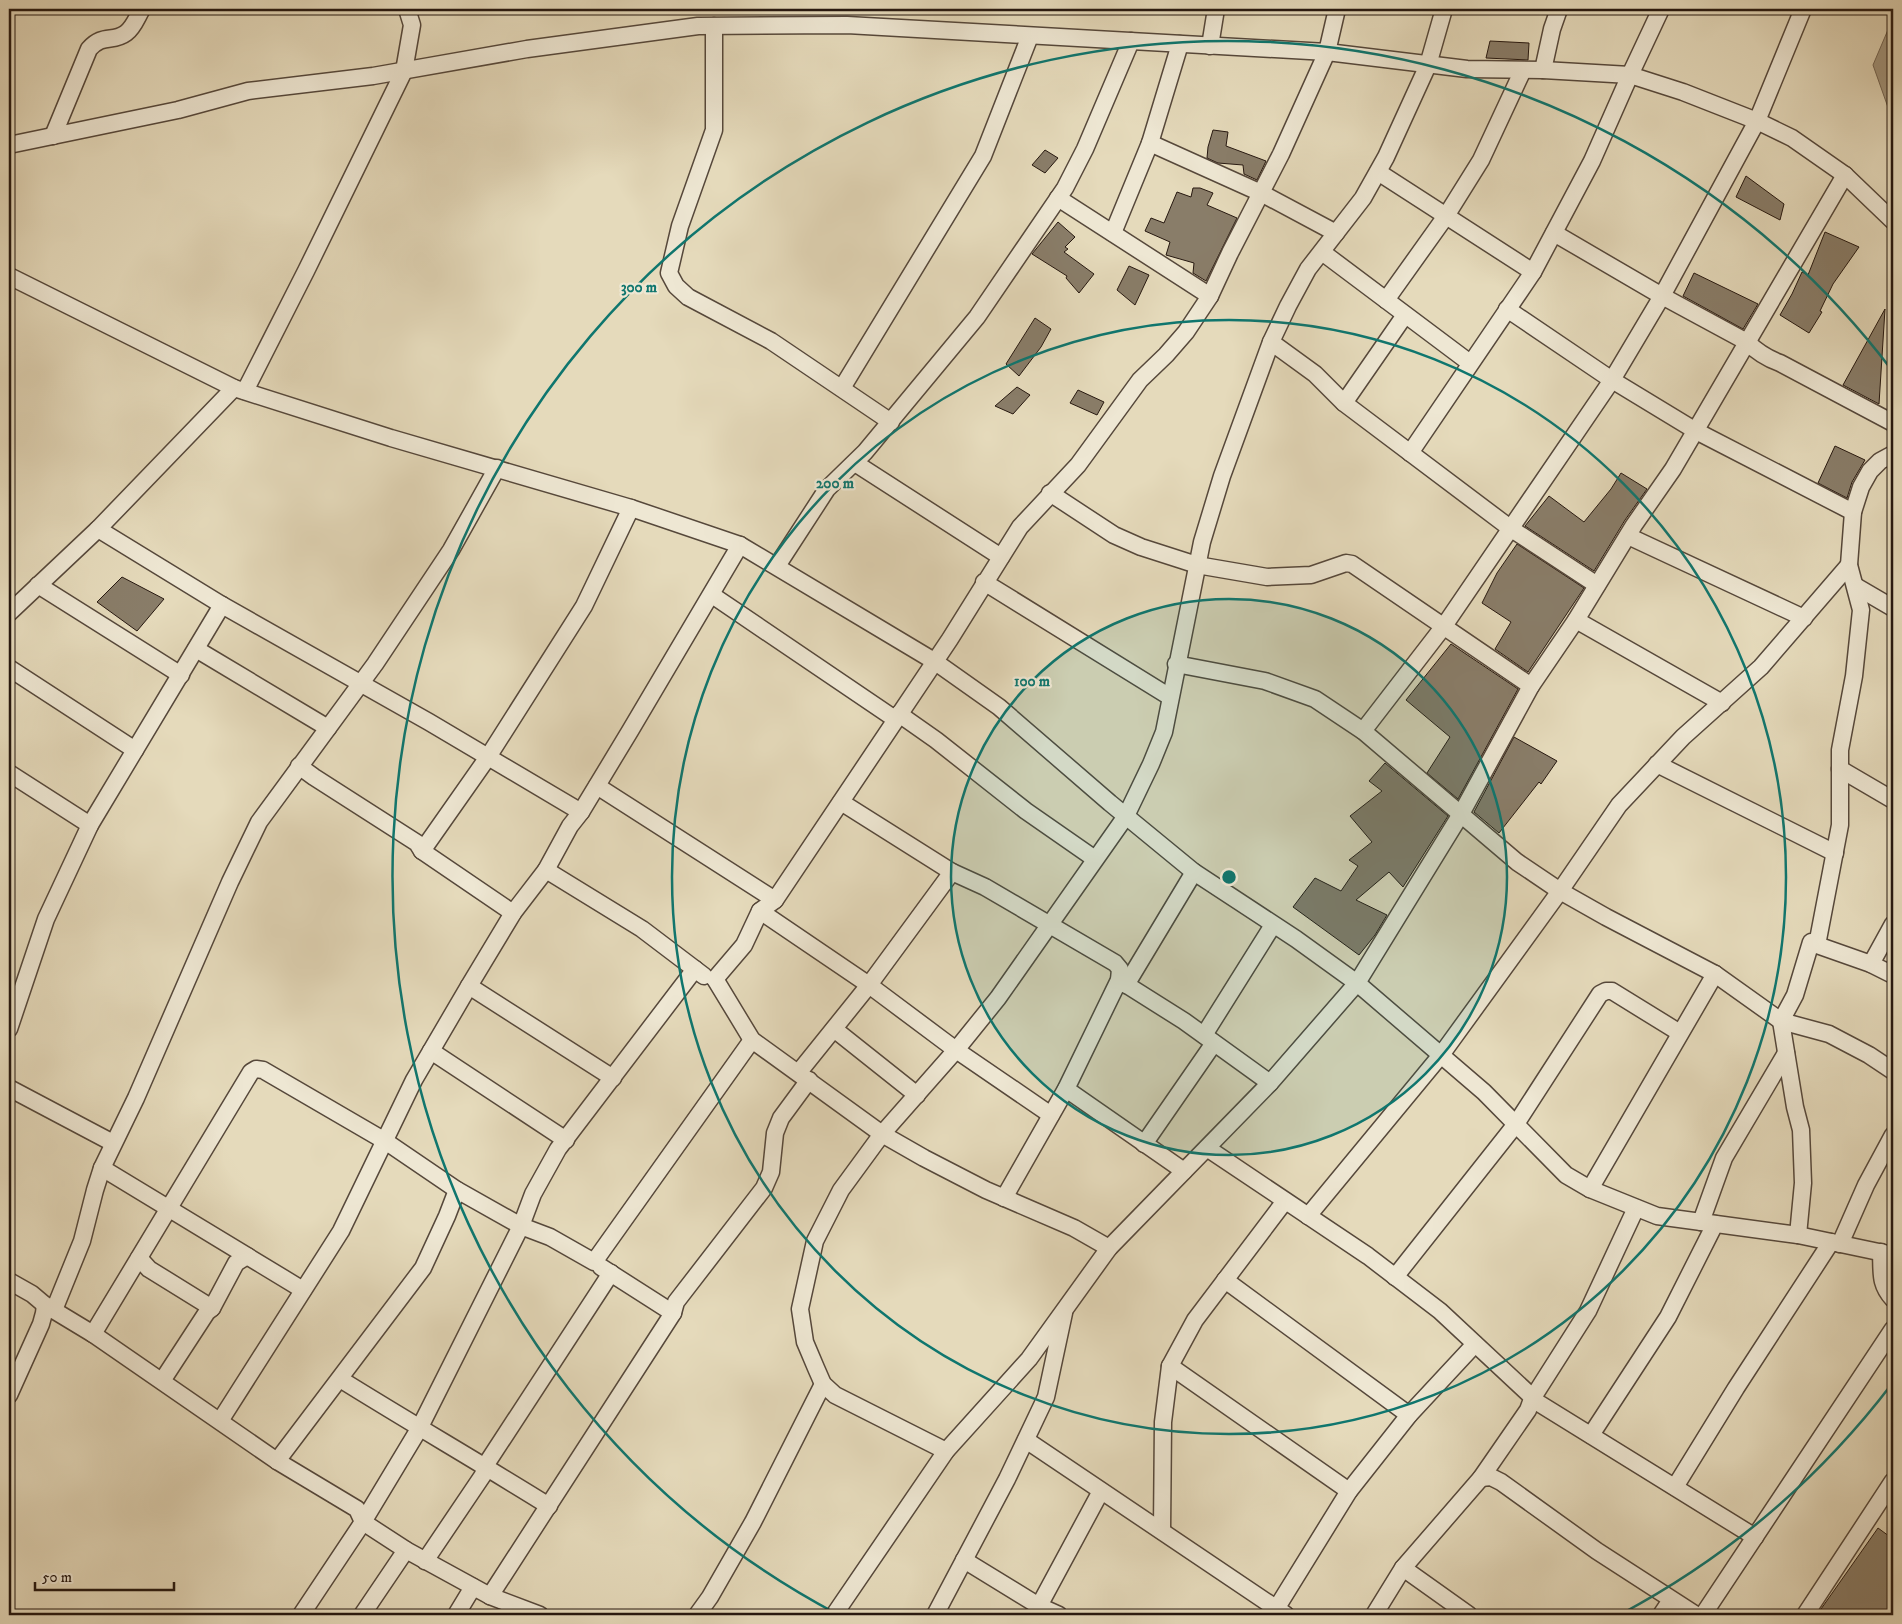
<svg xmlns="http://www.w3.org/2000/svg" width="1902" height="1624" font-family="'IM FELL DW Pica',serif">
<rect width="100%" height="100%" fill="#e5dabb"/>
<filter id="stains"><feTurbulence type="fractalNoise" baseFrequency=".004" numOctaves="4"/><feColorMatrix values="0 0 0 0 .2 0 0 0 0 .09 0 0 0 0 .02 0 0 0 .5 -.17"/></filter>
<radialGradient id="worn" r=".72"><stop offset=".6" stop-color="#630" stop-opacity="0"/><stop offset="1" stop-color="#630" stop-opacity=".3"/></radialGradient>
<path fill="#a49881" stroke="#726554" d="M1893 18V115L1890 113 1873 65Z"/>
<g fill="#897d69" stroke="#261810">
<path d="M1490 41 1529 43 1528 60 1486 58Z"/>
<path d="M1213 130 1228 132 1226 146 1266 161 1257 180 1244 174 1243 165 1218 163 1207 158 1208 147Z"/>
<path d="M1045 150 1058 158 1045 173 1032 165Z"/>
<path d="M1746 176 1784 204 1780 220 1736 197Z"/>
<path d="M1193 188H1200L1213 193 1207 205 1237 218 1206 281 1193 273 1194 263 1166 255 1170 242 1145 231 1151 218 1164 223 1177 192 1191 197Z"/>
<path d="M1058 222 1075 237 1065 247 1068 249 1064 252 1094 274 1079 293 1066 278 1067 276 1032 254Z"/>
<path d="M1825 232 1859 247 1833 284 1820 311 1822 312 1809 333 1780 315 1792 294 1802 272 1808 275Z"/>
<path d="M1129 266 1149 275 1135 305 1117 290Z"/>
<path d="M1694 273 1758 304 1743 329 1683 296Z"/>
<path d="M1885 309 1879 404 1843 385Z"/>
<path d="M1035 318 1051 329 1041 347 1019 376 1006 364Z"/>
<path d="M1017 387 1030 395 1013 414 995 406Z"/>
<path d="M1078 390 1104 402 1097 415 1070 403Z"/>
<path d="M1835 446 1865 460 1852 482 1847 498 1818 483Z"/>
<path d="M1621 473 1647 489 1625 520 1594 571 1525 526 1549 496 1584 522 1611 489Z"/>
<path d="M1517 544 1584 588 1528 672 1495 649 1511 622 1482 603 1497 573Z"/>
<path d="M122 577 164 599 137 631 97 602Z"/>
<path d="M1451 644 1518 689 1458 799 1427 773 1450 737 1406 700Z"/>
<path d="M1514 737 1557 761 1541 784 1539 782 1499 833 1474 812Z"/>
<path d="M1385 763 1448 816 1403 887 1389 872 1356 900 1387 915 1375 935 1359 955 1293 907 1315 878 1341 891 1358 866 1349 860 1372 842 1350 816 1382 791 1369 781Z"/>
<path d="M1878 1528 1893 1539V1610L1890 1615H1830L1821 1609Z"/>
</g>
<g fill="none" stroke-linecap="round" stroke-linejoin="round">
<g stroke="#56483b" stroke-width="19">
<g id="minor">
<path d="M714 26V130L680 226 669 273 676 286 688 297 771 341 891 422"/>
<path d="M1210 46 1216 9"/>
<path d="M1543 70 1552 29 1559 9"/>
<path d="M53 136 89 49C103 33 113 43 126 33 134 27 137 17 142 9"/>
<path d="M1150 143 1261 193 1336 233"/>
<path d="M9 145 178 110 248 91 373 76 527 49 698 26 847 25 1327 52 1467 69 1543 70 1630 75 1683 92 1757 121 1792 138 1845 175 1893 221"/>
<path d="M1378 172 1533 272"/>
<path d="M1058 198 1210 296"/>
<path d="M1113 233 1150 143 1180 44"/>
<path d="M1554 233 1662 296 1747 342C1757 352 1766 358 1780 363L1893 423"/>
<path d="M1322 252 1470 363"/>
<path d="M9 276 234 388 391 438 631 508 740 545 934 661 999 707 1110 803 1194 872 1296 939 1357 983 1484 1092 1566 1175 1590 1189 1657 1216 1798 1235 1893 1255"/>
<path d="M1386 300 1446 216 1481 160 1523 70"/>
<path d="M1507 309 1612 380 1696 431 1853 512"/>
<path d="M1271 342 1315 374 1344 403 1510 528 1597 585"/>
<path d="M842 388 983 156 1030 36"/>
<path d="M245 391 306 271 404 71 412 25 407 9"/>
<path d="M1344 403 1405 315"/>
<path d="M1410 453 1533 272 1592 161 1630 75 1661 9"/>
<path d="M855 463 1001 557"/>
<path d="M1050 493 1114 535 1141 547 1197 565 1267 577 1311 575 1346 563 1352 564 1531 686"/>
<path d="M98 529 222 605 429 722 581 812"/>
<path d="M1628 536 1804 618"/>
<path d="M777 566 827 489 865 452 977 317 1065 188 1085 149 1131 41"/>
<path d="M984 582 1170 697"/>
<path d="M38 585 181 675"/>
<path d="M1857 587 1893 608"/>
<path d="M712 595 895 719"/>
<path d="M9 613 98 529 234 388"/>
<path d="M1576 620 1722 703"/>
<path d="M196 649 328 728"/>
<path d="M1176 664 1265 681 1315 699 1363 731 1517 862 1560 891 1606 917 1715 974 1781 1021 1829 1034 1869 1055 1893 1071"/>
<path d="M9 668 135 750"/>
<path d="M899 714 936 740 1026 811 1095 859"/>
<path d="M1363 731 1444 626 1612 380 1662 296 1757 121 1803 9"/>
<path d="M1657 764 1835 853"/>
<path d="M299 766 314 777 417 843 422 851 513 913"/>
<path d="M1840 769 1893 800"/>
<path d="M9 773 90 825"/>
<path d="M597 786 775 900"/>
<path d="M841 802 952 872 985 887 1115 963 1120 969 1119 980 1066 1089 1004 1198"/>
<path d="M422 851 488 757 584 606 631 508"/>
<path d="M546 870 642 929 704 976"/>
<path d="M760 911 869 985 956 1050 1051 1115"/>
<path d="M1817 945 1871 964 1893 975"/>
<path d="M1871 964 1893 924"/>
<path d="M715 979 744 945 760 911 775 900 950 639 1020 527 1078 465 1140 380 1166 355 1186 332 1210 296 1230 253 1281 154 1327 52 1337 9"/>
<path d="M715 979 752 1040 882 1134 924 1158 986 1190 1074 1228 1109 1248"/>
<path d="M1119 980 1184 1021 1270 1083"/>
<path d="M1126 985 1194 872"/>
<path d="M469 986 613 1078"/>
<path d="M9 1029 46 919 90 825 222 605"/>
<path d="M834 1029 917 1095"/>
<path d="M1204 1035 1273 925"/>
<path d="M431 1051 566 1140"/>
<path d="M799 1072 869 985 952 872"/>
<path d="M9 1088 113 1143"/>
<path d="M1066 1089 1184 1171"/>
<path d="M1144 1144 1214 1043"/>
<path d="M1207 1148 1368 1256 1440 1311 1529 1394 1532 1399 1528 1410 1481 1478 1403 1568 1374 1615"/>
<path d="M102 1168 303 1290"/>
<path d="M1590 1189 1715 974"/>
<path d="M1636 1208 1588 1311 1532 1399 1755 1537"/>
<path d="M1308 1216 1441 1055 1560 891 1619 805 1683 737 1761 667 1849 565"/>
<path d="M1701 1222 1724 1158 1786 1053"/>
<path d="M1798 1235 1803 1183 1801 1130 1795 1107 1781 1021 1795 995 1811 942 1817 945 1840 825V750L1854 676 1861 610 1849 565 1853 512 1861 487 1870 471 1880 461 1893 454"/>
<path d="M1840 1244 1866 1185 1893 1135"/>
<path d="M1881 1252C1882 1272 1879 1284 1893 1299"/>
<path d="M139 1258 149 1269 212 1308"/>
<path d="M601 1267 673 1313"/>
<path d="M1395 1277 1516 1124 1600 994 1606 991H1612L1680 1033"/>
<path d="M1225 1280 1409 1415"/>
<path d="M9 1281 32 1294 45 1305 93 1334 277 1461 357 1509 363 1522 406 1550 490 1596 540 1615"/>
<path d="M54 1310 82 1241 95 1190 102 1168 136 1098 230 882 259 822 375 664 451 550 497 468"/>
<path d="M93 1334 251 1072 256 1069 263 1070 385 1141 457 1190 521 1226 550 1237 594 1262 752 1040"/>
<path d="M1170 1366 1349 1491"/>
<path d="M340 1379C409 1422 480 1463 549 1506"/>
<path d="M162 1381 207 1312 212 1308 236 1263 247 1256"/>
<path d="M9 1395 41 1324 44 1313 45 1305"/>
<path d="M220 1421 341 1231 414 1080 469 986 513 913 546 870 570 826 581 812 630 731 740 545"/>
<path d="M1591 1435 1668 1317 1715 1224"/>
<path d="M1026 1440 1286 1615"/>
<path d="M946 1451 835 1395 823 1384 816 1368 805 1342 800 1309 815 1241 841 1190 882 1134 956 1050 998 998 1126 816 1151 764 1164 732 1202 542 1222 476 1271 342 1288 306 1308 269 1363 198 1386 157 1428 65 1444 9"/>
<path d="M277 1461 423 1268 447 1216 457 1190"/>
<path d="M1481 1478 1491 1477 1501 1482 1597 1551 1696 1615"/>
<path d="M1675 1487 1736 1388 1831 1242"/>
<path d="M1162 1531 1163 1422 1170 1366 1195 1320 1285 1201"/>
<path d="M964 1560 1039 1606 1059 1615"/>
<path d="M425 1561 483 1475 485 1466 611 1273"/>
<path d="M1403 1568 1469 1615"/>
<path d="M490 1596 673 1313 676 1302 764 1188 771 1172 775 1133 781 1118 809 1080"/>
<path d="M1039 1606 1101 1491"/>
<path d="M1276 1609 1349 1491 1409 1415 1475 1344"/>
<path d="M301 1615 363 1522 419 1429 521 1226 533 1194 558 1149 695 969"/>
<path d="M362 1615 406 1550"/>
<path d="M456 1615 473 1587"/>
<path d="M697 1615 710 1597 753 1522 823 1384"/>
<path d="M834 1615 946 1451 1029 1359 1109 1248 1270 1083 1357 983 1461 814 1531 686 1576 620 1634 525 1673 469 1845 175"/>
<path d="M935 1615 1007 1479 1046 1397 1064 1313"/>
<path d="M1661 1615 1671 1600"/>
<path d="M1703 1615 1893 1329"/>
<path d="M1805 1615 1893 1481"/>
</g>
</g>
<use href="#minor" stroke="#eee7d3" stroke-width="16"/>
</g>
<circle cx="1229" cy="877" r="278" fill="#0f766e" fill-opacity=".12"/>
<g fill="none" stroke="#0f766e" stroke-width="2.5">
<circle cx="1229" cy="877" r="278"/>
<circle cx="1229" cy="877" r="557"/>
<path d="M1891 1385A835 835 0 0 1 1621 1614M837 1614A835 835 0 1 1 1891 369"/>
</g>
<circle cx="1229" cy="877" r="8" fill="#0f766e" stroke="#eee7d3" stroke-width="2.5"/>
<g font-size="15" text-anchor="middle" font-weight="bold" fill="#0f766e" stroke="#eee7d3" stroke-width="4.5" stroke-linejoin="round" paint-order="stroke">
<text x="639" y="292">300 m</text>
<text x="835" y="488">200 m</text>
<text x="1032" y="686">100 m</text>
</g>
<rect width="1902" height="1624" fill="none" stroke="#e5dabb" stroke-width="30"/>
<rect x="10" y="10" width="1882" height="1604" fill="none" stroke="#261810" stroke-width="2.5"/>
<rect x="15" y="15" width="1872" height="1594" fill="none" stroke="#261810"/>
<path d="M35 1582v8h139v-8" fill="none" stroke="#261810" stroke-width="2.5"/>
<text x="42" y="1582" font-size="15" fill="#261810" stroke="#eee7d3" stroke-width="4" paint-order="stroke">50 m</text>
<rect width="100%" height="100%" filter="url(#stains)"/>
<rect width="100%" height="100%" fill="url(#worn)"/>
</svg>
